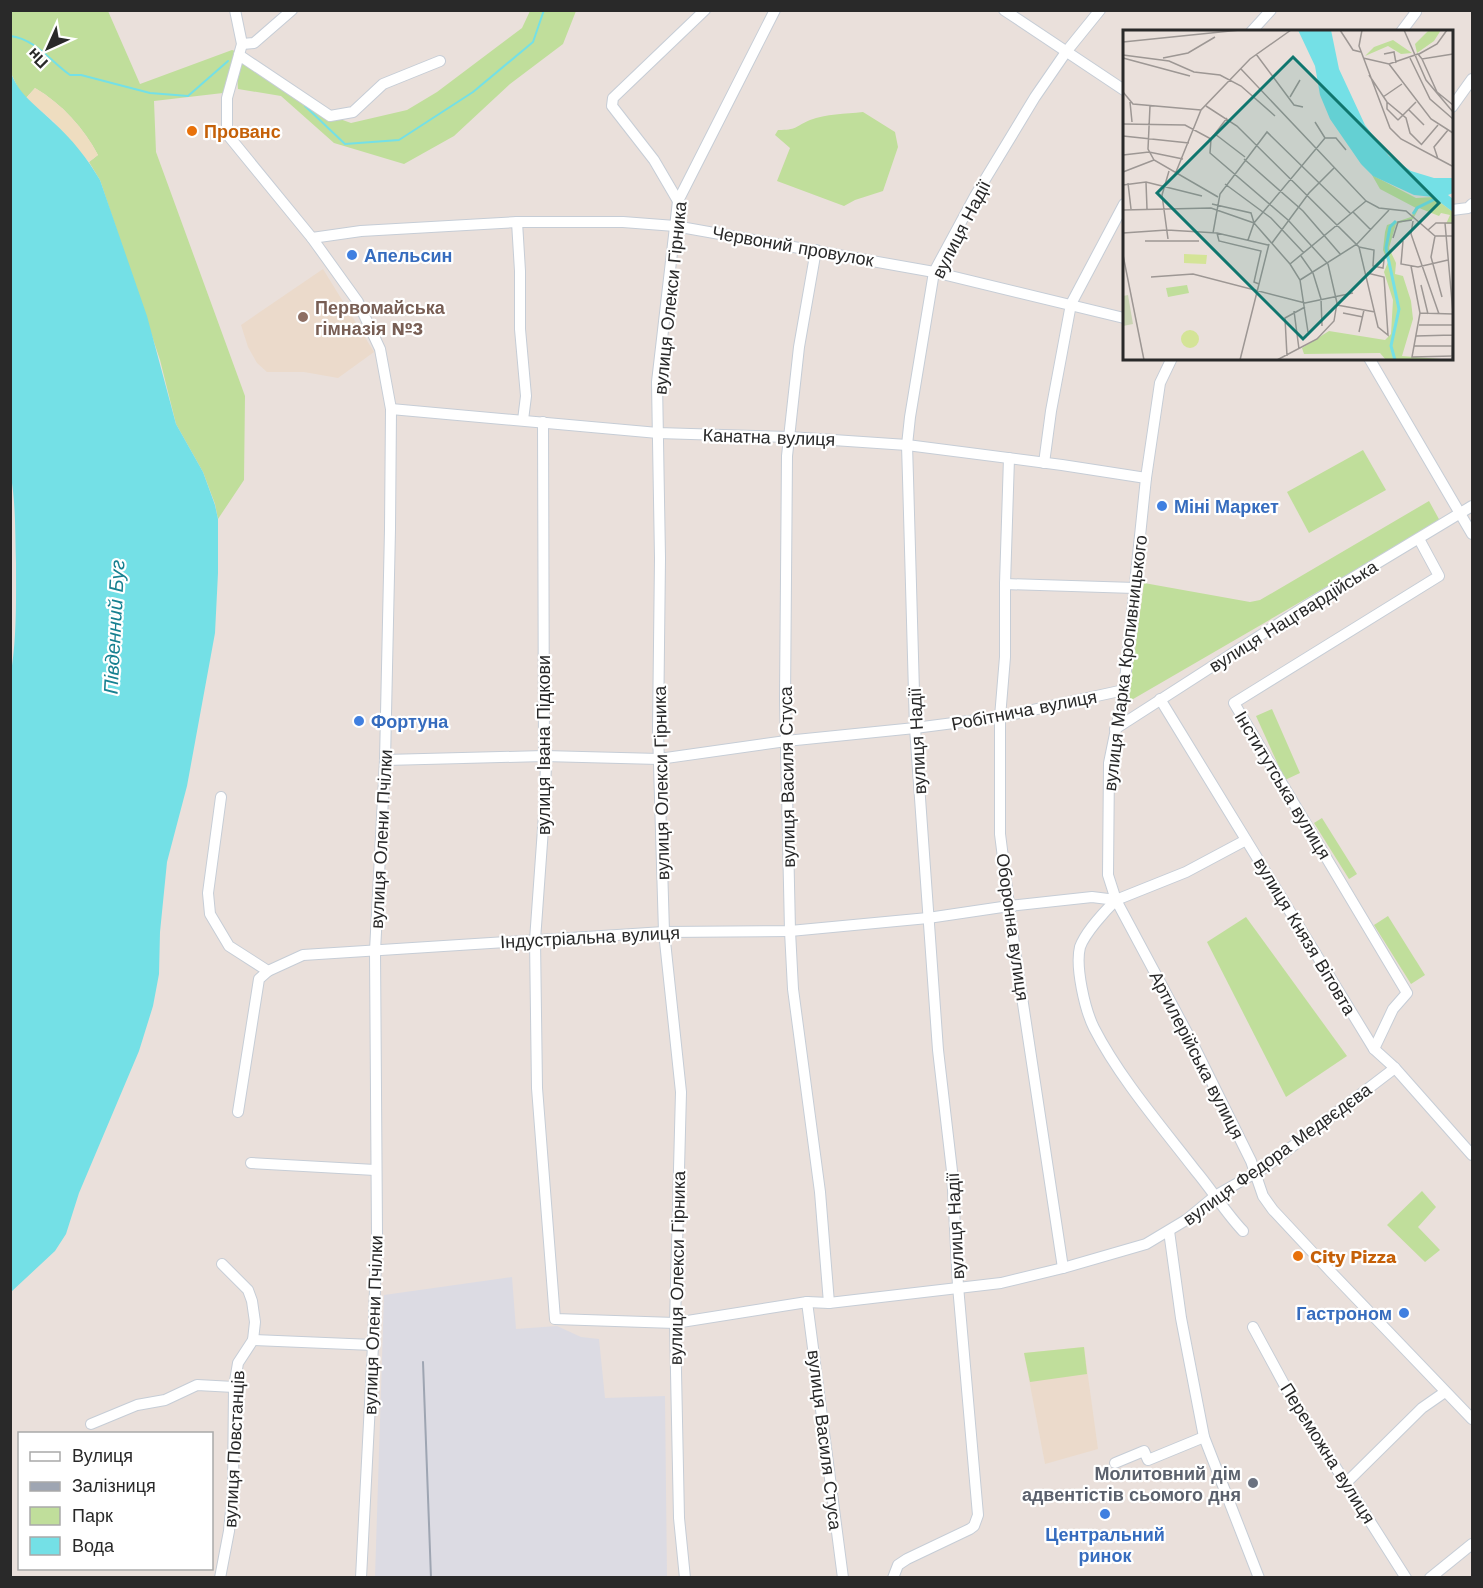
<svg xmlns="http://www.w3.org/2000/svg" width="1483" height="1588" font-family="'Work Sans',sans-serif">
<rect width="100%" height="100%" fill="#eae0db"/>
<path fill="#dcdbe3" d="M512 1277 516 1329 557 1326 581 1337 599 1339 605 1398 665 1396 667 1577H375L384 1295Z"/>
<g fill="#ebdacb">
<path d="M323 269 374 352 338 378 304 372H267L257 363 248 347 241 325Z"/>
<path d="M1084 1347 1098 1449 1045 1464 1024 1353Z"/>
</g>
<g fill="#c0de9b">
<path d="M11 11H108L140 84 232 50 235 51 223 93 154 101 156 152 245 396 244 480 218 519 215 504 203 472 176 424 160 360 100 180 89 162 98 155C84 128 62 104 35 88L26 98 19 90 11 73Z"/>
<path d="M530 11H576L563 44 510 84 454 136 404 164 334 143 281 96 238 89 237 74 244 57 326 114 351 123 407 110 437 92 522 28Z"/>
<path d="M863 112 895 132 898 147 883 191 855 200 844 206 777 181 790 148 775 135 778 130C797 130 794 127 810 120 826 114 845 114 863 112Z"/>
<path d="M1363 450 1386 490 1309 533 1287 492Z"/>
<path d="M1429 501 1440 521 1128 702 1144 583 1250 602 1260 600Z"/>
<path d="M1272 709 1300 773 1285 780 1256 716Z"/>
<path d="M1322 818 1357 874 1349 879 1314 823Z"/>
<path d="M1388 916 1425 975 1411 984 1374 925Z"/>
<path d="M1246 917 1347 1056 1286 1097 1207 942Z"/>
<path d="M1422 1191 1436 1207 1418 1227 1440 1250 1425 1262 1387 1225Z"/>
<path d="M1084 1347 1087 1374 1030 1382 1024 1353Z"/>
</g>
<path fill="#eeddc0" d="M35 88C62 104 84 128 98 155L89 162 53 121 26 98Z"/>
<path fill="#74e0e6" d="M11 73C19 95 37 106 53 122 72 139 87 158 100 180L147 316 176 424 203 472 215 505 218 519V573L215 633 187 786 167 862 160 932 159 974 153 1006 139 1051 79 1193 66 1234 55 1251 11 1292 10 679C17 640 16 602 16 563 15 533 16 501 10 471Z"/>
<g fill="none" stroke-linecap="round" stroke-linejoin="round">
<g stroke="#74e0e6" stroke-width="2">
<path d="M10 36C36 39 51 62 70 75H81L150 93 188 96 228 61"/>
<path d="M305 106 345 144 399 140 473 92 533 42 544 10"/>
</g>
<g stroke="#c6cdd6" stroke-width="12">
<g id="minor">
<path d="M235 10 242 44 227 98V134L312 238 358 302 380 349 391 409 390 529 385 760 375 951 377 1233 373 1345 361 1578"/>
<path d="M1004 10 1124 90"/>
<path d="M1251 32 1271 10"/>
<path d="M1401 32 1416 12"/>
<path d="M242 44 254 43 292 10"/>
<path d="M239 55 330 116 353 112 383 84 440 61"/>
<path d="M1452 107 1472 79"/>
<path d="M678 201 654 160 612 106 613 98 705 10"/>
<path d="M1452 210 1468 208 1472 204"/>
<path d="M517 222 520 271V329L526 396 523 420"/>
<path d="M312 238 361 231 517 222H623L675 226 934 272 1124 318"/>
<path d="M816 250 799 347 787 456 785 699 790 931 793 989 820 1192 829 1303"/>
<path d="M1172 358 1160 383 1146 478 1124 690 1109 763 1108 875 1116 900C1105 911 1085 933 1080 947 1075 967 1085 1010 1094 1028 1119 1077 1161 1126 1195 1170 1212 1190 1225 1212 1243 1231"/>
<path d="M1369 358 1472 534"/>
<path d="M391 409 658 433 789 437 907 445 1062 465 1146 478"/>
<path d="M543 422 544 756 546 765 544 815 535 940 537 1088 555 1319 675 1323 807 1302 829 1303 1001 1283 1063 1268 1146 1244 1186 1220 1215 1196 1264 1168 1395 1068"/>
<path d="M1009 458 1005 584V657L1000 717V834L1014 944 1063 1268"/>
<path d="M1044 463 1051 411 1071 304 1124 204"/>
<path d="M1005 584 1135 588"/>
<path d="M1160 699 1374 1049 1395 1068 1472 1155"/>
<path d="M1115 729 1306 606 1472 506"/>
<path d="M385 760 544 756 659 759 786 741 915 728 1000 717 1124 690"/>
<path d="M221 797 208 893 210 914 229 946 268 971 303 955 664 932 790 931 928 918 1009 906 1092 897 1116 900 1186 872 1246 840"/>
<path d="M1116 900 1191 1040 1251 1161 1263 1196 1273 1210 1331 1272 1472 1419"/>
<path d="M1374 1049 1393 1009 1407 993 1234 703 1439 576 1419 539"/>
<path d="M238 1112 259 979 268 971"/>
<path d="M251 1163 375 1170"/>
<path d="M1169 1231 1181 1318 1204 1437 1259 1578"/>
<path d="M807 1302 843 1578"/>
<path d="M1253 1327 1291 1397 1406 1578"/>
<path d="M253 1340 373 1345"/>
<path d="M91 1424 137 1405 165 1400 197 1385 234 1387"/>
<path d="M1115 1463 1144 1451 1148 1460 1204 1437"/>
<path d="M1346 1483 1422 1408 1445 1392"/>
<path d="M220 1578 229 1531 233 1491 234 1387 238 1363 253 1340 255 1322 252 1301 248 1290 222 1264"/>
<path d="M685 1578 679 1518 675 1323 681 1092 664 932 658 731 660 558 657 382 678 201 775 10"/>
<path d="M893 1578 898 1565 907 1559 970 1529 974 1526 978 1515 958 1286 952 1171 938 1050 915 728 908 478 907 445 910 417 934 272 975 196 1035 97 1066 52 1100 10"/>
<path d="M1430 1578 1472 1544"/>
</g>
</g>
<use href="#minor" stroke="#fff" stroke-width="10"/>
<path stroke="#9ea5b2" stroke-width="2" d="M423 1362 431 1578"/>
</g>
<g fill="#e8710a" stroke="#fff" stroke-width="2">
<circle cx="192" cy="131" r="6"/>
<circle cx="1298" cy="1256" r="6"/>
</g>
<g fill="#3f7fe0" stroke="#fff" stroke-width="2">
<circle cx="352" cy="255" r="6"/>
<circle cx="1162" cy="506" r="6"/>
<circle cx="359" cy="721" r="6"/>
<circle cx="1404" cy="1313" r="6"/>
<circle cx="1105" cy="1514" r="6"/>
</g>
<circle fill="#8d6e63" stroke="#fff" stroke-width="2" cx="303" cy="317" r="6"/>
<circle fill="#6b7280" stroke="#fff" stroke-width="2" cx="1253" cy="1483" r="6"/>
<g text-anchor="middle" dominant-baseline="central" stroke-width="4.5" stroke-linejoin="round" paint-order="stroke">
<g font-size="18" font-weight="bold" fill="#c56008" stroke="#fff" text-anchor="start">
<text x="204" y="131">Прованс</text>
<text x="1310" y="1256">City Pizza</text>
</g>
<g font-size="18" fill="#292929" stroke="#fff">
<text transform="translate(961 229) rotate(-63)">вулиця Надії</text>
<text transform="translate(793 246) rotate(10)">Червоний провулок</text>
<text transform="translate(670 298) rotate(-84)">вулиця Олекси Гірника</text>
<text transform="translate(769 437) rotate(2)">Канатна вулиця</text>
<text transform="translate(1293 616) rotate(-32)">вулиця Нацгвардійська</text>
<text transform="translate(1125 663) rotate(-83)">вулиця Марка Кропивницького</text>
<text transform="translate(1024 710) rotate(-11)">Робітнича вулиця</text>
<text transform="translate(917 741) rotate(-93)">вулиця Надії</text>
<text transform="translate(543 745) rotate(-90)">вулиця Івана Підкови</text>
<text transform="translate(787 777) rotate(-91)">вулиця Василя Стуса</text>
<text transform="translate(661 783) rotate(-91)">вулиця Олекси Гірника</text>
<text transform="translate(1283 785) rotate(59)">Інститутська вулиця</text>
<text transform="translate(381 839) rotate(-87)">вулиця Олени Пчілки</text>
<text transform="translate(1013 927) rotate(82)">Оборонна вулиця</text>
<text transform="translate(1305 936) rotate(59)">вулиця Князя Вітовта</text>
<text transform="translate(590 937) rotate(-3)">Індустріальна вулиця</text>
<text transform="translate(1197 1055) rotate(63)">Артилерійська вулиця</text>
<text transform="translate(1277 1154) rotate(-36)">вулиця Федора Медвєдєва</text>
<text transform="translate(955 1226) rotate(-93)">вулиця Надії</text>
<text transform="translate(677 1268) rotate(-89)">вулиця Олекси Гірника</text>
<text transform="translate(373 1325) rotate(-88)">вулиця Олени Пчілки</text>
<text transform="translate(825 1440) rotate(83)">вулиця Василя Стуса</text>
<text transform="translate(234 1449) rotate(-87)">вулиця Повстанців</text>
<text transform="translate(1328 1453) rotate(58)">Переможна вулиця</text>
</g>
<g font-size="18" font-weight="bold" fill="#366cbe" stroke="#fff" text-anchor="start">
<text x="364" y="255">Апельсин</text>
<text x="1174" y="506">Міні Маркет</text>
<text x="371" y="721">Фортуна</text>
<text x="1392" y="1313" text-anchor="end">Гастроном</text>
<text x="1105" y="1534" text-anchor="middle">Центральний<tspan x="1105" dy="21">ринок</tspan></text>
</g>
<g font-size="18" font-weight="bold" fill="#785e54" stroke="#fff" text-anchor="start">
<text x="315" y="307">Первомайська<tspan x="315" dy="21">гімназія №3</tspan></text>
</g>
<g font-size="18" font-weight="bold" fill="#5b616d" stroke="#fff" text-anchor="end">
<text x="1241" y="1473">Молитовний дім<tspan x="1241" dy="21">адвентістів сьомого дня</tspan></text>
</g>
<g font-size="20" font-style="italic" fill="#168090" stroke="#fff">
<text transform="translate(114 627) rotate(-87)">Південний Буг</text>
</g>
</g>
<g transform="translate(1123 30)">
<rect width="330" height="330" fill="#eae0db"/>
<path d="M306 0H318L311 11 294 23 292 14ZM270 10 289 23 278 24 265 16 242 26 251 17ZM249 145 293 168 310 167 330 182V194H323L327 185 318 183 316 186 296 178 290 189 273 194 266 218 273 233 272 244 280 246 288 271 290 289 279 326 330 330H263L257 323 181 324 179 318 206 301 262 310 268 304 270 270 261 242 265 232 260 220 262 202 264 195 288 187 293 178 257 159ZM64 255 66 263 45 267 43 258Z" fill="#c0de9b"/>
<path d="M5 265 10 294 0 296V266Z" fill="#c9d3b3"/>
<path d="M61 224 84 225 83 234 61 233ZM58 309a9 9 0 1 1 18 0a9 9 0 1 1-18 0Z" fill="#d4e497"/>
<path d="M175 0H208L216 39 242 95 266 126 288 141 311 148H330V163L325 165 330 169V182L310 167 291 165 250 146 238 134 207 89 197 65 192 36Z" fill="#74e0e6"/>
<path fill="none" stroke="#74e0e6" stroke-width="3" d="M290 184 294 178 314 168M272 330 268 316 276 279 263 218 267 197 273 191"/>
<path fill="none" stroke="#9d9794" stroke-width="1.5" d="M217 0 230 20 238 22M239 0 236 16 267 98 278 109 329 136M281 0 303 50 330 82M0 12 117 0M133 24 171 75 180 77M261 24 271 22 273 33M296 24 314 14 324 0M0 25 46 31 71 42 97 45 118 56 152 86M0 28 67 46M40 28 65 23 92 7M240 28 266 34 295 24 299 29 330 24M287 28 307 69 330 89M299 29 314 62 330 75M266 34 308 89 330 103M118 39 243 171 256 178 283 181 312 206H330M246 45 264 72 283 88 287 103 298 114M0 62 10 74 78 80M167 67 177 50M260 67 279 54M7 72 9 92M264 72V79L275 90M27 76 25 119 31 130 95 167M83 76 114 96 236 217 255 297 265 305 261 247 244 243M286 80 301 95M275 90 293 72M192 92 202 108M0 94 62 95 88 109 87 123 165 190 205 234 214 273 211 291 194 309 154 330M92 104 122 127M0 106 66 113M88 109 104 88M298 115 315 95M0 125 26 122 60 129M121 129 180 181 218 225M315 129 311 117 325 100M0 142 31 130M53 142 78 80 127 29 168 0M23 152 24 179M5 153 8 179M102 154 148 188 181 223M0 155 23 152 79 166M89 174 128 183 131 193 167 234 177 250 185 302M0 180 88 178 131 193M230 182 248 200M290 191 288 204 316 284M322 193 330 283M305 200 313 193H329M0 203 44 200 94 203 145 215M90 203 97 164 144 102 228 184M94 203 96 211 138 221 131 252 136 254M312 206 308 227 319 267M270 208 275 192 289 190M45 209 39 165 46 141M125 210 131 193 202 108H213L223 120M22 211H76M280 211 278 234 295 237 325 230M149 213 186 163 211 138M236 217 251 220 250 236 260 238 261 230M0 225 21 330M178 226 190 243 198 269 199 296M167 234 243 171M288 236 297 283 289 327 330 326M28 247 70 244 182 273 230 263M177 250 234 214 266 180M298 255 305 284M214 275 252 282M171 281 176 319M220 283 240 287M297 283 330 284M296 295H330M236 302 241 280M293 306 330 305M291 316H330M164 326 162 288 182 277M117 330 146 214M329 330 330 291"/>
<path fill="#0f766e" fill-opacity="0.15" stroke="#0f766e" stroke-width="3" d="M170 27 316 173 180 309 34 163Z"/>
<rect width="330" height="330" fill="none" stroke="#292929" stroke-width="3"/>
</g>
<rect width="1483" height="1588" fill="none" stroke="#292929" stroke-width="24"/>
<rect x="18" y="1432" width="195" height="138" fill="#ffffff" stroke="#a9a9a9" stroke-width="1.5"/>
<rect x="30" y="1452" width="30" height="9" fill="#ffffff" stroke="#a9a9a9" stroke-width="1.5"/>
<text x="72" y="1462" font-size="18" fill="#292929">Вулиця</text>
<rect x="30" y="1482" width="30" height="9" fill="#9ea5b2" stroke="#a9a9a9" stroke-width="1.5"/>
<text x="72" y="1492" font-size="18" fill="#292929">Залізниця</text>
<rect x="30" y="1507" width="30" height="18" fill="#c0de9b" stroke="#a9a9a9" stroke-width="1.5"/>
<text x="72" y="1522" font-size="18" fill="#292929">Парк</text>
<rect x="30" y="1537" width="30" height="18" fill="#74e0e6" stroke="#a9a9a9" stroke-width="1.5"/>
<text x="72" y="1552" font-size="18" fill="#292929">Вода</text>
<g transform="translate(48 48) rotate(225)" stroke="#ffffff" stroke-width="4.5" paint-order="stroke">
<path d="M0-4.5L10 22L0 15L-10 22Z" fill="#292929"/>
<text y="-9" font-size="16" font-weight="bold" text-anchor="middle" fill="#292929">Пн</text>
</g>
</svg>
